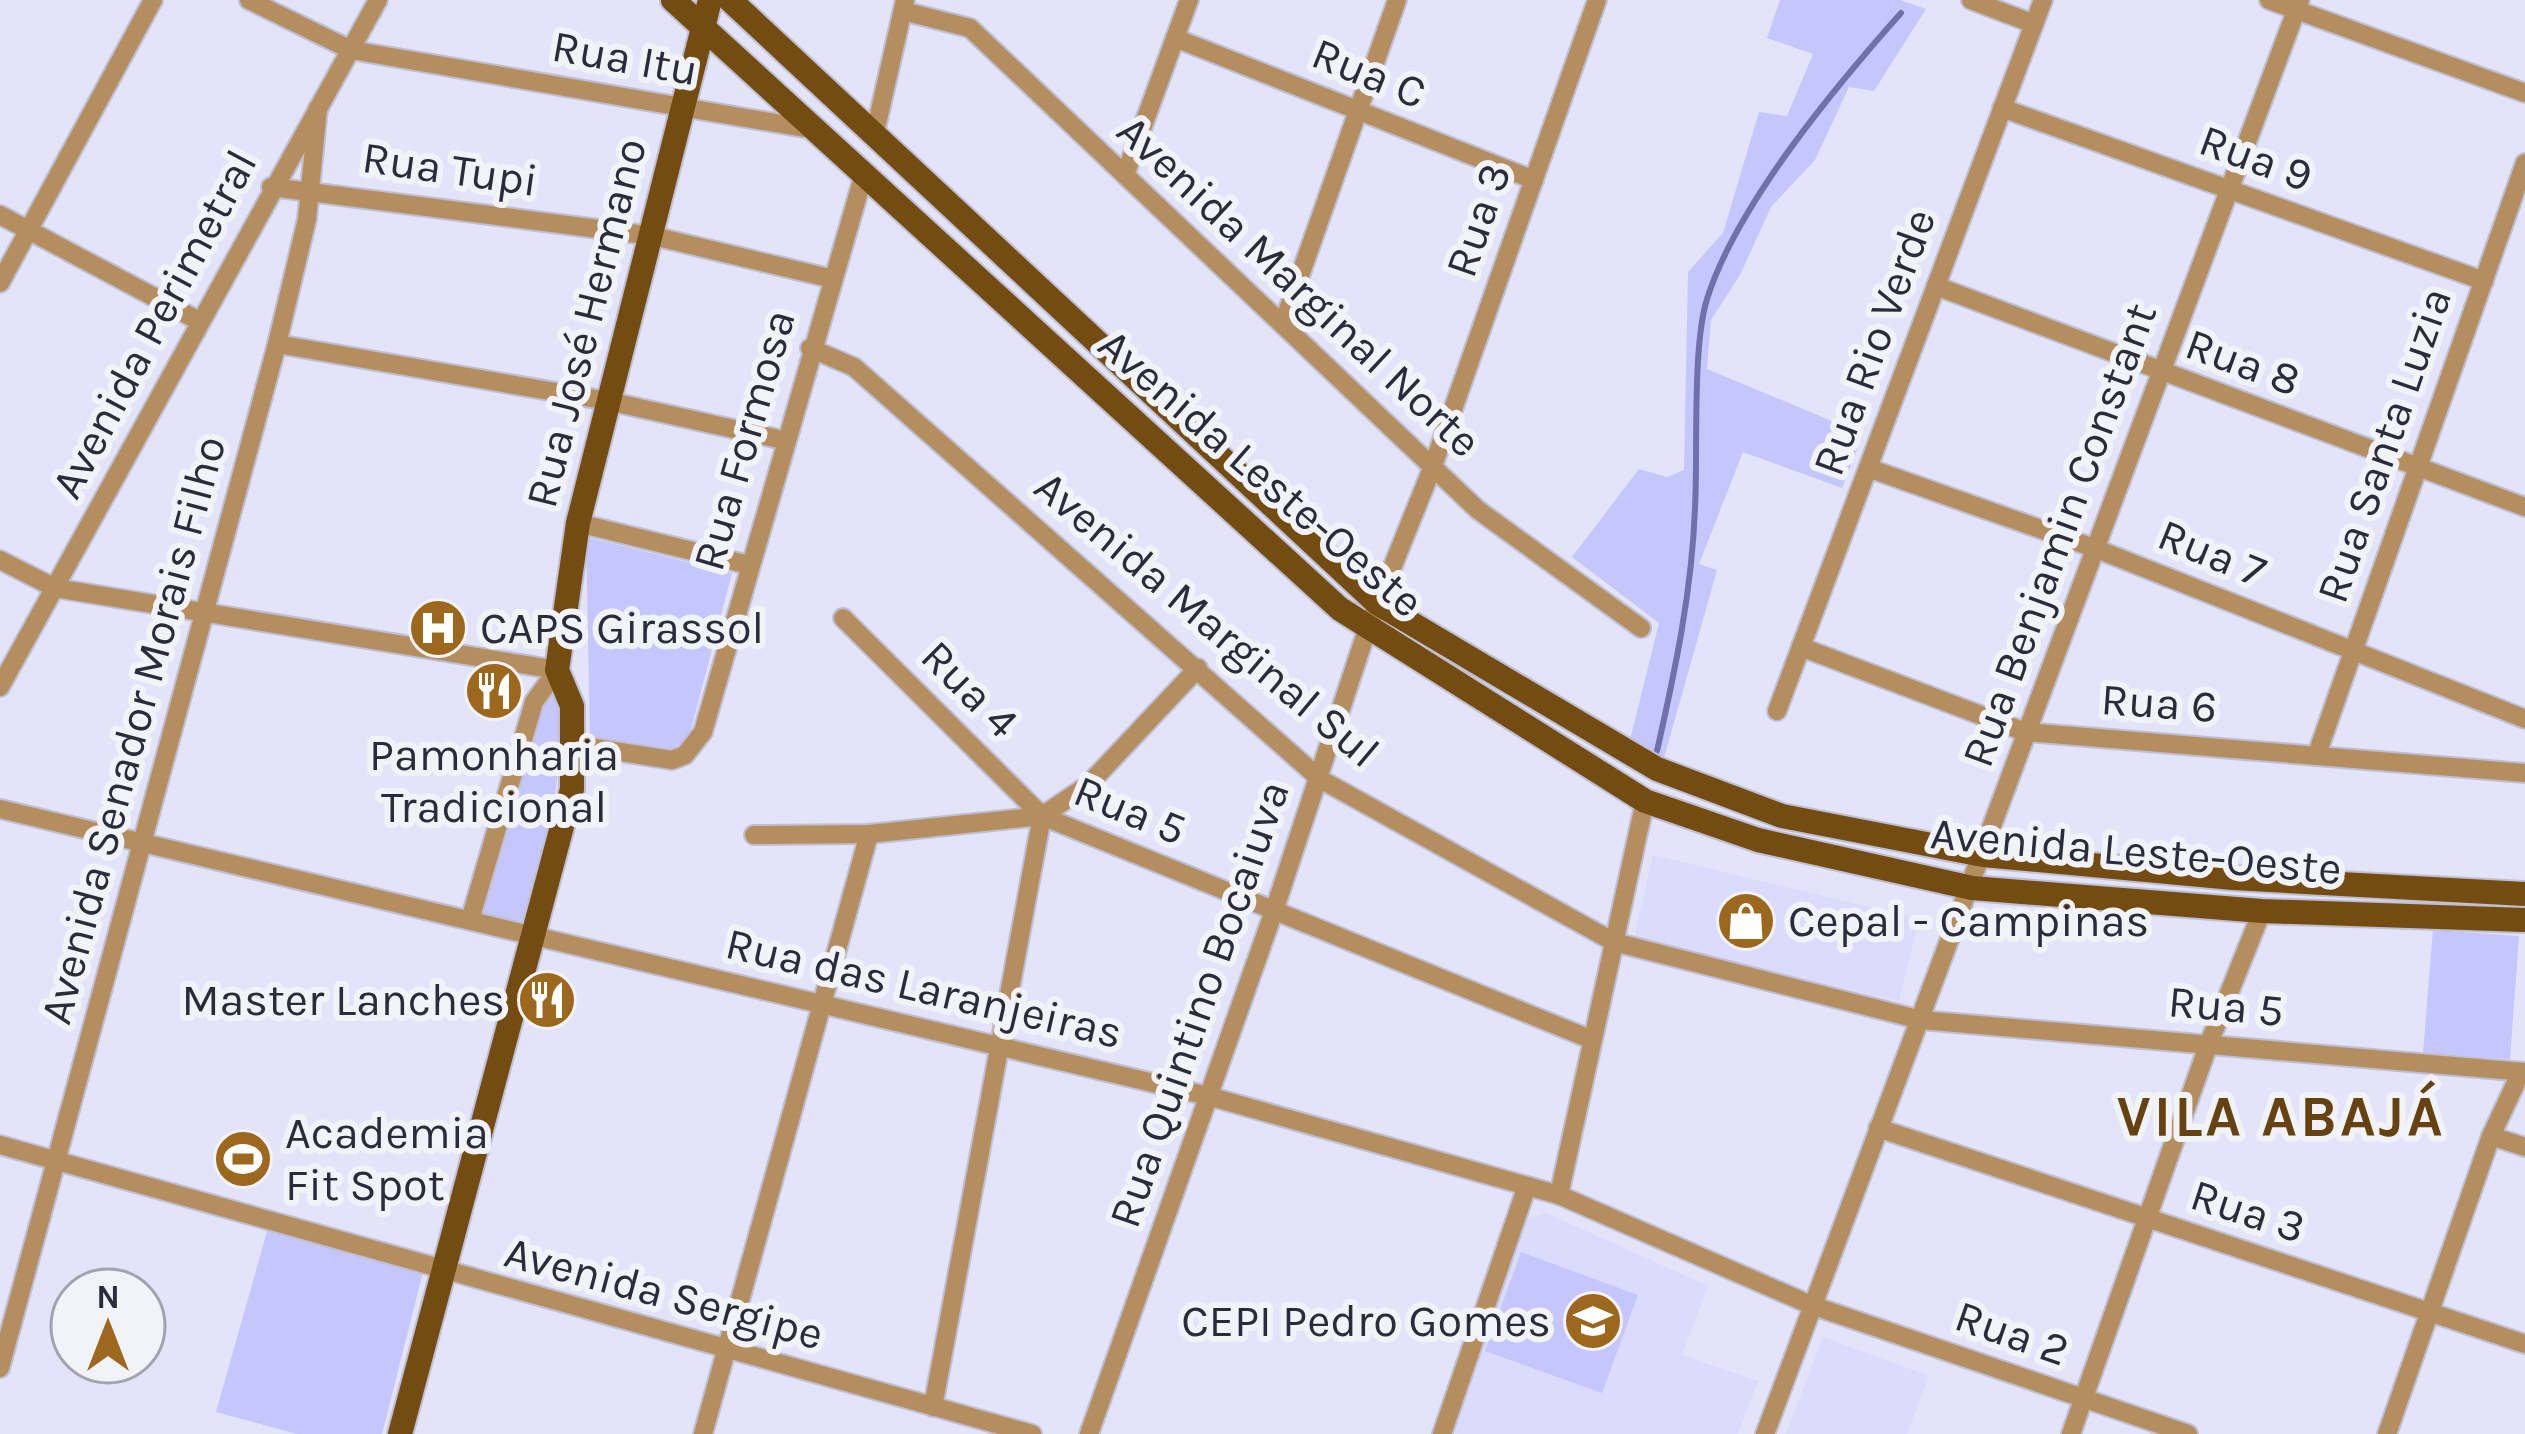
<svg xmlns="http://www.w3.org/2000/svg" width="2525" height="1434" font-family="Karla,sans-serif">
<rect width="100%" height="100%" fill="#e3e4f9"/>
<g fill="#dadbfd">
<path d="M1653 855 1919 919 1899 1001 1634 938Z"/>
<path d="M1546 1213 1708 1286 1682 1355 1758 1381 1738 1434H1453L1525 1219Z"/>
<path d="M1823 1337 1929 1376 1907 1434H1786Z"/>
</g>
<g fill="#c5c6fb">
<path d="M1780 0H1900L1926 9 1874 91 1849 87 1815 160 1771 207 1740 275 1711 320 1707 369 1863 434 1842 488 1743 452 1699 564 1717 570 1664 758 1629 744 1659 623 1572 557 1639 469 1667 477 1684 470 1688 272 1723 233 1759 112 1787 116 1813 54 1767 38Z"/>
<path d="M586 537 732 573 688 741 671 749 590 738Z"/>
<path d="M548 683 564 687C565 772 545 847 523 928L476 919Z"/>
<path d="M2433 930 2519 936 2510 1059 2423 1053Z"/>
<path d="M268 1228 423 1272 382 1434H297L216 1412Z"/>
<path d="M1521 1252 1638 1295 1602 1393 1485 1351Z"/>
</g>
<g fill="none" stroke-linecap="round" stroke-linejoin="round">
<path stroke="#7170ab" stroke-width="6" d="M1657 751C1675 671 1692 591 1695 508 1698 453 1692 347 1707 299 1737 204 1835 87 1901 13"/>
<g stroke="#bebfd3" stroke-width="22">
<g id="minor">
<path d="M249 0 351 50 816 130"/>
<path d="M1971 0 2034 24"/>
<path d="M2269 0 2525 93"/>
<path d="M903 11 970 28 1478 510 1641 628"/>
<path d="M1175 38 1534 180"/>
<path d="M2002 108 2484 281"/>
<path d="M874 137 905 0"/>
<path d="M1125 175 1189 0"/>
<path d="M271 187 653 236 829 278"/>
<path d="M0 215 199 321"/>
<path d="M0 283 153 0"/>
<path d="M1936 286 2525 507"/>
<path d="M1283 324 1397 0"/>
<path d="M277 344 608 401 783 440"/>
<path d="M810 348 854 367 1320 779 1614 942 1921 1020 2525 1072"/>
<path d="M1868 468 2094 548 2525 719"/>
<path d="M578 523 749 565"/>
<path d="M0 560 55 588 557 670"/>
<path d="M843 618 1042 816"/>
<path d="M1801 647 2025 732 2525 773"/>
<path d="M0 687 378 0"/>
<path d="M1777 711 2043 0"/>
<path d="M576 745 672 760 685 755 703 732 864 174"/>
<path d="M2317 754 2525 163"/>
<path d="M0 809 1208 1096 1559 1195 1811 1305 2188 1434"/>
<path d="M1042 816 1088 785 1198 668"/>
<path d="M754 835 869 834 1042 816 1590 1039"/>
<path d="M470 920 534 702 557 670"/>
<path d="M1878 1128 2525 1344"/>
<path d="M2491 1136 2525 1147"/>
<path d="M0 1145 1032 1434"/>
<path d="M1559 1195 1645 801"/>
<path d="M0 1368 277 344 307 219 318 108"/>
<path d="M933 1407 1042 816"/>
<path d="M703 1434 869 834"/>
<path d="M1089 1434 1274 911 1367 630 1433 466 1597 0"/>
<path d="M1442 1434 1527 1186"/>
<path d="M1765 1434 2300 0"/>
<path d="M2071 1434 2209 1043 2262 911"/>
<path d="M2387 1434 2491 1136 2521 1072"/>
</g>
</g>
<g stroke="#bebfd3" stroke-width="28">
<g id="major">
<path d="M673 0 1340 609 1645 801 1758 840 1972 888 2262 911 2525 920"/>
<path d="M730 0 1377 603 1657 769 1782 816 1983 855 2233 878 2525 894"/>
<path d="M400 1434 572 789V706L557 670 578 523 710 0"/>
</g>
</g>
<use href="#minor" stroke="#b58e5f" stroke-width="18"/>
<use href="#major" stroke="#744b11" stroke-width="24"/>
</g>
<defs>
<g id="hospital-disc" transform="scale(3)"><circle r="9.5" fill="#9c681e" stroke="#f2f2f9"/><path d="M-5-5h3v3.5h4V-5h3V5h-3V1.5h-4V5h-3Z" fill="#fff"/></g>
<g id="restaurant-disc" transform="scale(3)"><circle r="9.5" fill="#9c681e" stroke="#f2f2f9"/><path d="M-5-6h1v4h1v-4h1v4h1v-4h1v5L-1.5 .5V6h-2V.5L-5-1ZM5-6V6H3V1.5H1.5Q1.5-4 5-6Z" fill="#fff"/></g>
<g id="shop-disc" transform="scale(3)"><circle r="9.5" fill="#9c681e" stroke="#f2f2f9"/><path d="M-5-2.5h2.3a2.7 3.5 0 0 1 5.4 0H5L5.5 6h-11ZM-1.5-2.5h3a1.5 2.3 0 0 0-3 0Z" fill="#fff"/></g>
<g id="stadium-disc" transform="scale(3)"><circle r="9.5" fill="#9c681e" stroke="#f2f2f9"/><path d="M0-5a6.5 5 0 1 0 0 10a6.5 5 0 1 0 0-10ZM-3.5-1.8h7v3.6h-7Z" fill="#fff"/></g>
<g id="school-disc" transform="scale(3)"><circle r="9.5" fill="#9c681e" stroke="#f2f2f9"/><path d="M0-5L7-2L0 1L-7-2ZM-4 1L0 2.5L4 1V4Q0 6-4 4Z" fill="#fff"/></g>
</defs>
<g fill-rule="evenodd">
<use href="#hospital-disc" x="438" y="628"/>
<use href="#restaurant-disc" x="494" y="691"/>
<use href="#shop-disc" x="1746" y="921"/>
<use href="#restaurant-disc" x="547" y="1000"/>
<use href="#stadium-disc" x="243" y="1159"/>
<use href="#school-disc" x="1593" y="1321"/>
</g>
<g text-anchor="middle" dominant-baseline="central" stroke-width="12" stroke-linejoin="round" paint-order="stroke">
<g font-size="45" fill="#2b2c39" stroke="#f2f2f9">
<text transform="translate(625 58) rotate(10)">Rua Itu</text>
<text transform="translate(1369 73) rotate(22)">Rua C</text>
<text transform="translate(2256 158) rotate(20)">Rua 9</text>
<text transform="translate(450 169) rotate(8)">Rua Tupi</text>
<text transform="translate(1478 220) rotate(-71)">Rua 3</text>
<text transform="translate(1299 286) rotate(43)">Avenida Marginal Norte</text>
<text transform="translate(586 323) rotate(-76)">Rua José Hermano</text>
<text transform="translate(154 324) rotate(-62)">Avenida Perimetral</text>
<text transform="translate(1874 342) rotate(-70)">Rua Rio Verde</text>
<text transform="translate(2243 362) rotate(20)">Rua 8</text>
<text transform="translate(744 440) rotate(-74)">Rua Formosa</text>
<text transform="translate(2384 445) rotate(-71)">Rua Santa Luzia</text>
<text transform="translate(1261 473) rotate(41)">Avenida Leste-Oeste</text>
<text transform="translate(2059 535) rotate(-70)">Rua Benjamin Constant</text>
<text transform="translate(2212 553) rotate(22)">Rua 7</text>
<text transform="translate(1207 619) rotate(40)">Avenida Marginal Sul</text>
<text transform="translate(970 689) rotate(45)">Rua 4</text>
<text transform="translate(2159 703) rotate(4)">Rua 6</text>
<text transform="translate(133 730) rotate(-75)">Avenida Senador Morais Filho</text>
<text transform="translate(1130 810) rotate(22)">Rua 5</text>
<text transform="translate(2136 851) rotate(5)">Avenida Leste-Oeste</text>
<text transform="translate(924 988) rotate(13)">Rua das Laranjeiras</text>
<text transform="translate(1199 1004) rotate(-71)">Rua Quintino Bocaiuva</text>
<text transform="translate(2226 1006) rotate(5)">Rua 5</text>
<text transform="translate(2248 1211) rotate(18)">Rua 3</text>
<text transform="translate(664 1293) rotate(15)">Avenida Sergipe</text>
<text transform="translate(2012 1333) rotate(19)">Rua 2</text>
</g>
<g font-size="45" fill="#2b2c39" stroke="#f2f2f9" text-anchor="start">
<text x="480" y="628">CAPS Girassol</text>
<text x="494" y="755" text-anchor="middle">Pamonharia<tspan x="494" dy="52">Tradicional</tspan></text>
<text x="1788" y="921">Cepal - Campinas</text>
<text x="505" y="1000" text-anchor="end">Master Lanches</text>
<text x="285" y="1133">Academia<tspan x="285" dy="52">Fit Spot</tspan></text>
<text x="1551" y="1321" text-anchor="end">CEPI Pedro Gomes</text>
</g>
<g font-size="57" font-weight="bold" letter-spacing="3" fill="#664210" stroke="#f2f2f9">
<text x="2281" y="1117">VILA ABAJÁ</text>
</g>
</g>
<g transform="translate(108 1326)"><circle r="57" fill="#f2f2f9" stroke="#a2a3ac" stroke-width="3"/>
<path d="M0-9L21 45L0 30L-21 45Z" fill="#9c681e"/>
<text y="-18" font-size="33" font-weight="bold" text-anchor="middle" fill="#2b2c39">N</text>
</g>
</svg>
